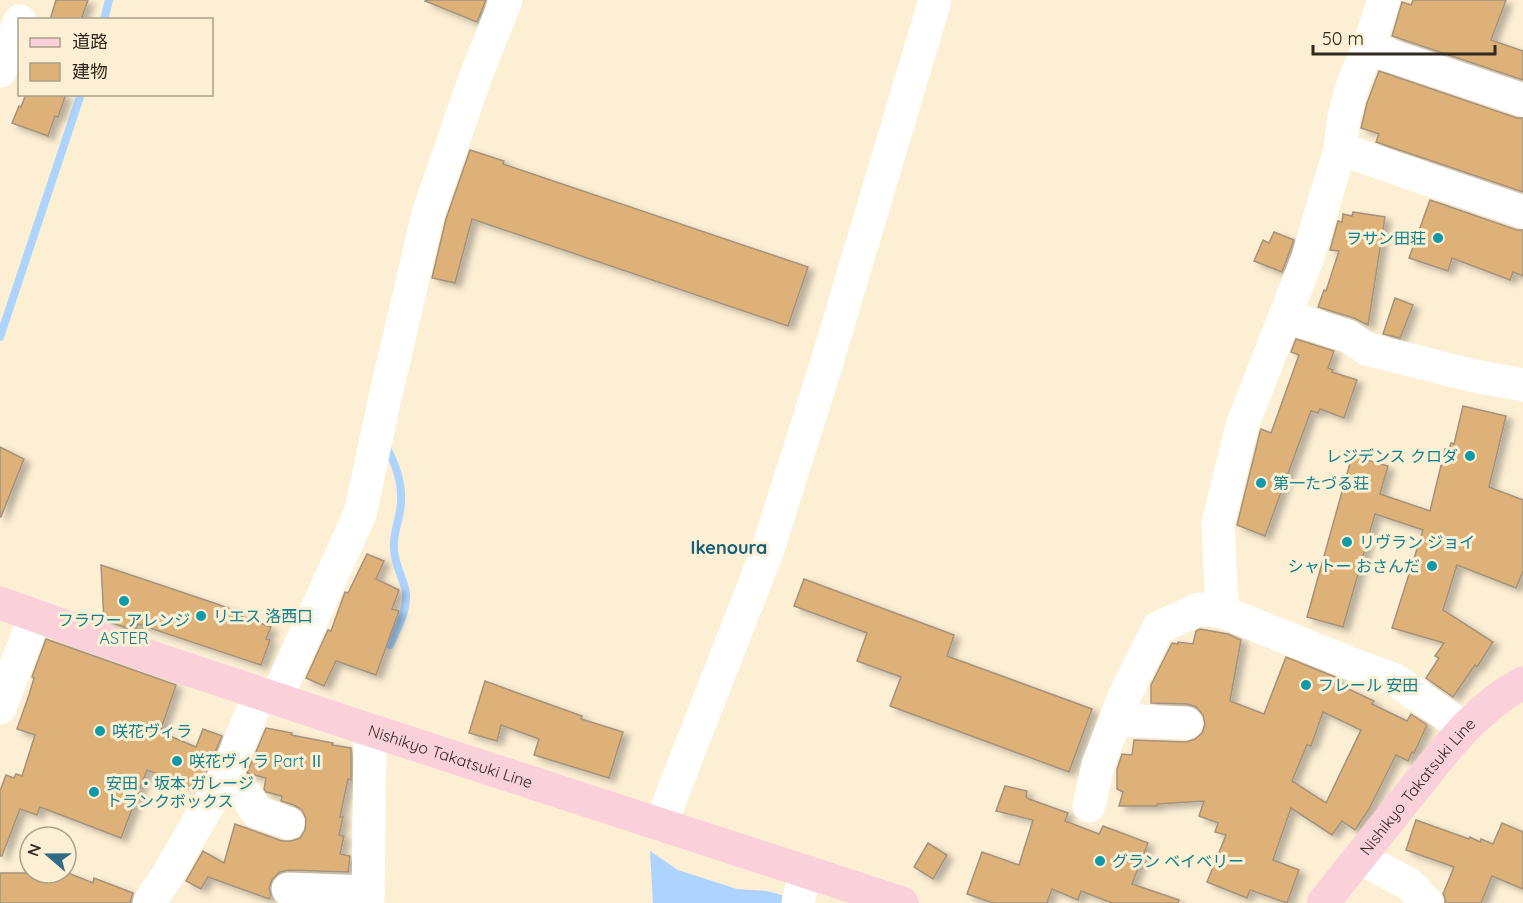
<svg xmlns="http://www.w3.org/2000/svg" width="1523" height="903" viewBox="0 0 1523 903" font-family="Quicksand,'Noto Sans JP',sans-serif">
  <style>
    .water { fill: #acd4fe }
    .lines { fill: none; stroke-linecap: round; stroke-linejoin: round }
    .stream { stroke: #acd4fe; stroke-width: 8 }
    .building { fill: #deb179; stroke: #a4927c; stroke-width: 1.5; fill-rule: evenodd; filter: url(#shadow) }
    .minor { stroke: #fff; stroke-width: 33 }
    .major { stroke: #fad0db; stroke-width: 33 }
    .culture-dot { fill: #0f9aa8; stroke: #fdefd4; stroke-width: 2 }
    .labels { text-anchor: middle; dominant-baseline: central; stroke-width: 6; stroke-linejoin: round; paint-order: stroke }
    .culture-label { font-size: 16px; fill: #0d838f; stroke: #fdefd4; text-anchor: start }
    .street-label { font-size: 16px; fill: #2f291f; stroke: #fdefd4 }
    .neighbourhood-label { font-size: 18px; font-weight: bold; fill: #155f79; stroke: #fdefd4 }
  </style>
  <defs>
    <filter id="shadow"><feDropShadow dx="6" dy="4" stdDeviation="3" flood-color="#0004"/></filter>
  </defs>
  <rect width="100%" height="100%" fill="#fdefd4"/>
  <polygon class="water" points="650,851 678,870 737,889 767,891 782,895 783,903 653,903"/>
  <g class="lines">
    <g class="stream">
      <polyline points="104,20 109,0"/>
      <polyline points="0,337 81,94"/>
      <path d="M388,445l-1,3c10,19 17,42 13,63 -2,12 -7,24 -6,37 0,14 7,26 11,40 5,19 -8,41 -15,57"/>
    </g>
  </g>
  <g class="building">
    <polygon points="56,0 88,0 81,20 50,20"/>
    <polygon points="426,0 486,0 477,22 425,1"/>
    <polygon points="1413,0 1506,0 1491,40 1523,51 1523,80 1392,36 1402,2 1411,5"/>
    <polygon points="1379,71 1517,118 1523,118 1523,192 1376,142 1379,134 1361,128 1367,103"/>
    <polygon points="26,94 66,94 58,117 55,116 48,136 12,123 19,106 21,107"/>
    <polygon points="470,150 504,161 503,164 808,267 788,326 472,219 455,283 432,278 446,219"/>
    <polygon points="1430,200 1517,230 1523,230 1523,276 1513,272 1510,280 1452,258 1448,271 1409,258"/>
    <polygon points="1353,212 1385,217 1368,325 1354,318 1318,307 1324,290 1326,291 1339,251 1330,250 1338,221 1342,222 1343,214 1352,216"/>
    <polygon points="1274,232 1294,240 1282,272 1254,261 1263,240 1269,243"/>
    <polygon points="1395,298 1413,305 1400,338 1383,334"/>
    <polygon points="1296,339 1334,351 1328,368 1333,370 1332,372 1357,380 1344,418 1320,409 1318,413 1311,411 1265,536 1237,525 1260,432 1261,429 1271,433 1299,355 1291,352"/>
    <polygon points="1463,406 1506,416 1489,487 1523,500 1523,571 1516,588 1457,565 1443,610 1493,642 1477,667 1475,665 1453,697 1426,678 1439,658 1435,656 1444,643 1392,628 1423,530 1375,514 1343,627 1307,617 1352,456 1388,466 1380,494 1430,511 1445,449 1449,450 1451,443 1454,444"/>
    <polygon points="0,447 24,459 1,517 0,517"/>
    <polygon points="367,554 384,561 376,579 399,590 392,609 399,611 376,675 336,661 324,686 306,678 328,630 331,631 345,592 348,593"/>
    <polygon points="101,565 220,605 238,612 237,615 271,627 266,639 270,640 261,665 138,624 135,631 104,620"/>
    <polygon points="804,579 954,635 947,656 1092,709 1069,772 890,706 901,677 857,661 867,633 794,606"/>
    <path d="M1200,629l28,5 13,6 -11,61 34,13 22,-57 54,22 -2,5 36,17 -2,3 35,17 4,-7 16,11 -13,28 -2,-1 -4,9 -12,-6 -27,54 -14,21 -13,-9 -10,14 -41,-27 -18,52 26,10 -12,33 -37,-13 -3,8 -40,-16 19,-47 -11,-3 3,-9 -19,-7 5,-15 -47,3v2h-38l4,-14 -6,-3v-20l5,-15 10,1 2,-15 52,2 9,-3 7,-6 3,-9 -2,-9 -7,-8 -9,-3 -36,-1v-18l21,-42 6,1v-2l15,2 3,-13zM1323,712l38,18 -35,73 -34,-22 15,-36 4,1z"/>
    <polygon points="46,639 176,685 160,732 196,747 203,729 222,736 212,759 210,758 201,779 196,789 147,770 121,838 40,807 37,815 20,809 2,856 0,856 0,791 6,775 14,778 16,774 22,776 35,735 17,729 29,695 34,678 32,677"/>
    <polygon points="485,681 512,691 582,716 581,719 623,732 609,778 534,755 539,739 501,725 497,741 469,733"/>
    <polygon points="266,728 292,733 291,735 333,743 332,745 351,748 351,780 348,779 340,817 343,817 339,835 344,836 340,854 350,856 348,872 289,870 280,872 272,880 269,888 271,895 269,899 208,877 201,889 186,881 203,851 224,863 235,824 282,841 291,841 300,838 305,830 306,819 302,810 294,805 281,801 282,796 266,792 264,789 266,778 247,773"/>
    <polygon points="1005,786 1027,791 1026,797 1029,799 1068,813 1065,821 1099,834 1103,826 1148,843 1132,884 1179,900 1178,903 1112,903 1081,891 1078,900 1052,889 1047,903 993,903 967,894 982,852 1019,865 1033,820 996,811"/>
    <polygon points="1416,820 1469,839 1470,837 1480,842 1481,839 1493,844 1502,823 1523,832 1523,889 1492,876 1481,903 1445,903 1445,898 1443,894 1454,867 1406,850"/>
    <polygon points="928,843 947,855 933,879 914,867"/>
    <polygon points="0,873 68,873 93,883 94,878 133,893 130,903 0,903"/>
  </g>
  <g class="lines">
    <g class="minor">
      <polyline points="1368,48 1523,100"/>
      <polyline points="0,71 20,21"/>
      <polyline points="1340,149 1523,212"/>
      <polyline points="1285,316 1348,336 1367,349 1470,375 1523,385"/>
      <polyline points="1223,612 1221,589 1218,523 1242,426 1308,257 1340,149 1344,116 1354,81 1368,48 1384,0"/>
      <polyline points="276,699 360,514 385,398 428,214 475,78 506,0"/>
      <polyline points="0,708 35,616"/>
      <polyline points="1116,720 1186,723"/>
      <polyline points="220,783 245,794 257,812 288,823"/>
      <polyline points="1089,806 1098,765 1124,697 1158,628 1199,609 1223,612 1357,666 1395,680 1465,728"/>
      <polyline points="661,825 673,792 767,552 827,362 935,0"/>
      <polyline points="1361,856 1373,865 1409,884 1427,903"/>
      <polyline points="288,889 368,892"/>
      <polyline points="149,903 167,876 227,772 260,693"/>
      <polyline points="368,903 370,730"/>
      <polyline points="798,903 805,872"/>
    </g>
    <g class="major">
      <path id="s1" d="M0,603l154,55 216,72 532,173"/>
      <path id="s2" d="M1323,903c29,-36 57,-72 86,-108 33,-41 66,-87 114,-112"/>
    </g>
  </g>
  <g class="culture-dot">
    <circle cx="1438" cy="238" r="6"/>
    <circle cx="1470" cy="456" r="6"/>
    <circle cx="1261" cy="483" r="6"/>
    <circle cx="1347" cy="542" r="6"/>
    <circle cx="1432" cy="566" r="6"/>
    <circle cx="124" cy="601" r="6"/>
    <circle cx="201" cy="616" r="6"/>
    <circle cx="1306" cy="685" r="6"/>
    <circle cx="100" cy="731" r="6"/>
    <circle cx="177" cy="761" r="6"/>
    <circle cx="94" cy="792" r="6"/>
    <circle cx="1100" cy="861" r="6"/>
  </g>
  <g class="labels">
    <g class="culture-label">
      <text x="1426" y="238" text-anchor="end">ヲサン田荘</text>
      <text x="1458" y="456" text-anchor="end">レジデンス クロダ</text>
      <text x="1273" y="483">第一たづる荘</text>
      <text x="1359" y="542">リヴラン ジョイ</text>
      <text x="1420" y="566" text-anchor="end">シャトー おさんだ</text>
      <text x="213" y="616">リエス 洛西口</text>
      <text x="124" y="620" text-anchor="middle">フラワー アレンジ<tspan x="124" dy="18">ASTER</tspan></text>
      <text x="1318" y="685">フレール 安田</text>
      <text x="112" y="731">咲花ヴィラ</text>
      <text x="189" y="761">咲花ヴィラ Part Ⅱ</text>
      <text x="106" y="783">安田・坂本 ガレージ<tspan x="106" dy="18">トランクボックス</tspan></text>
      <text x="1112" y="861">グラン ベイベリー</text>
    </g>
    <g class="street-label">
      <text stroke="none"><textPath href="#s1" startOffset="476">Nishikyo Takatsuki Line</textPath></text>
      <text stroke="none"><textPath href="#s2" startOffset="150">Nishikyo Takatsuki Line</textPath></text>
    </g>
    <g class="neighbourhood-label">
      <text x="729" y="547">Ikenoura</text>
    </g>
  </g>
  <rect x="18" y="18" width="195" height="78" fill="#fdefd4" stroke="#aba08c" stroke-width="1.5"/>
  <rect x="30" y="38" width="30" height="9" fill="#fad0db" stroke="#aba08c" stroke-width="1.5"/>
  <text x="72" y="48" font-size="18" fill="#2f291f">道路</text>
  <rect x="30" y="63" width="30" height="18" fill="#deb179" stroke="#aba08c" stroke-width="1.5"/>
  <text x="72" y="78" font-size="18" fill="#2f291f">建物</text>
  <g transform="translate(48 855) rotate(290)"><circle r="28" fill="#fdefd4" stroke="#aba08c" stroke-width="1.5"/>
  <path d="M0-4.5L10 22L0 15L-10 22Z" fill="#306b83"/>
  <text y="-9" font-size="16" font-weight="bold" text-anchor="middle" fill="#2f291f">N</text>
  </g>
  <path d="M1313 45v9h182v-9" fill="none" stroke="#2f291f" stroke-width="3"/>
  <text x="1322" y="45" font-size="18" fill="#2f291f" stroke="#fdefd4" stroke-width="4.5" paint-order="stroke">50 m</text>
</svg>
